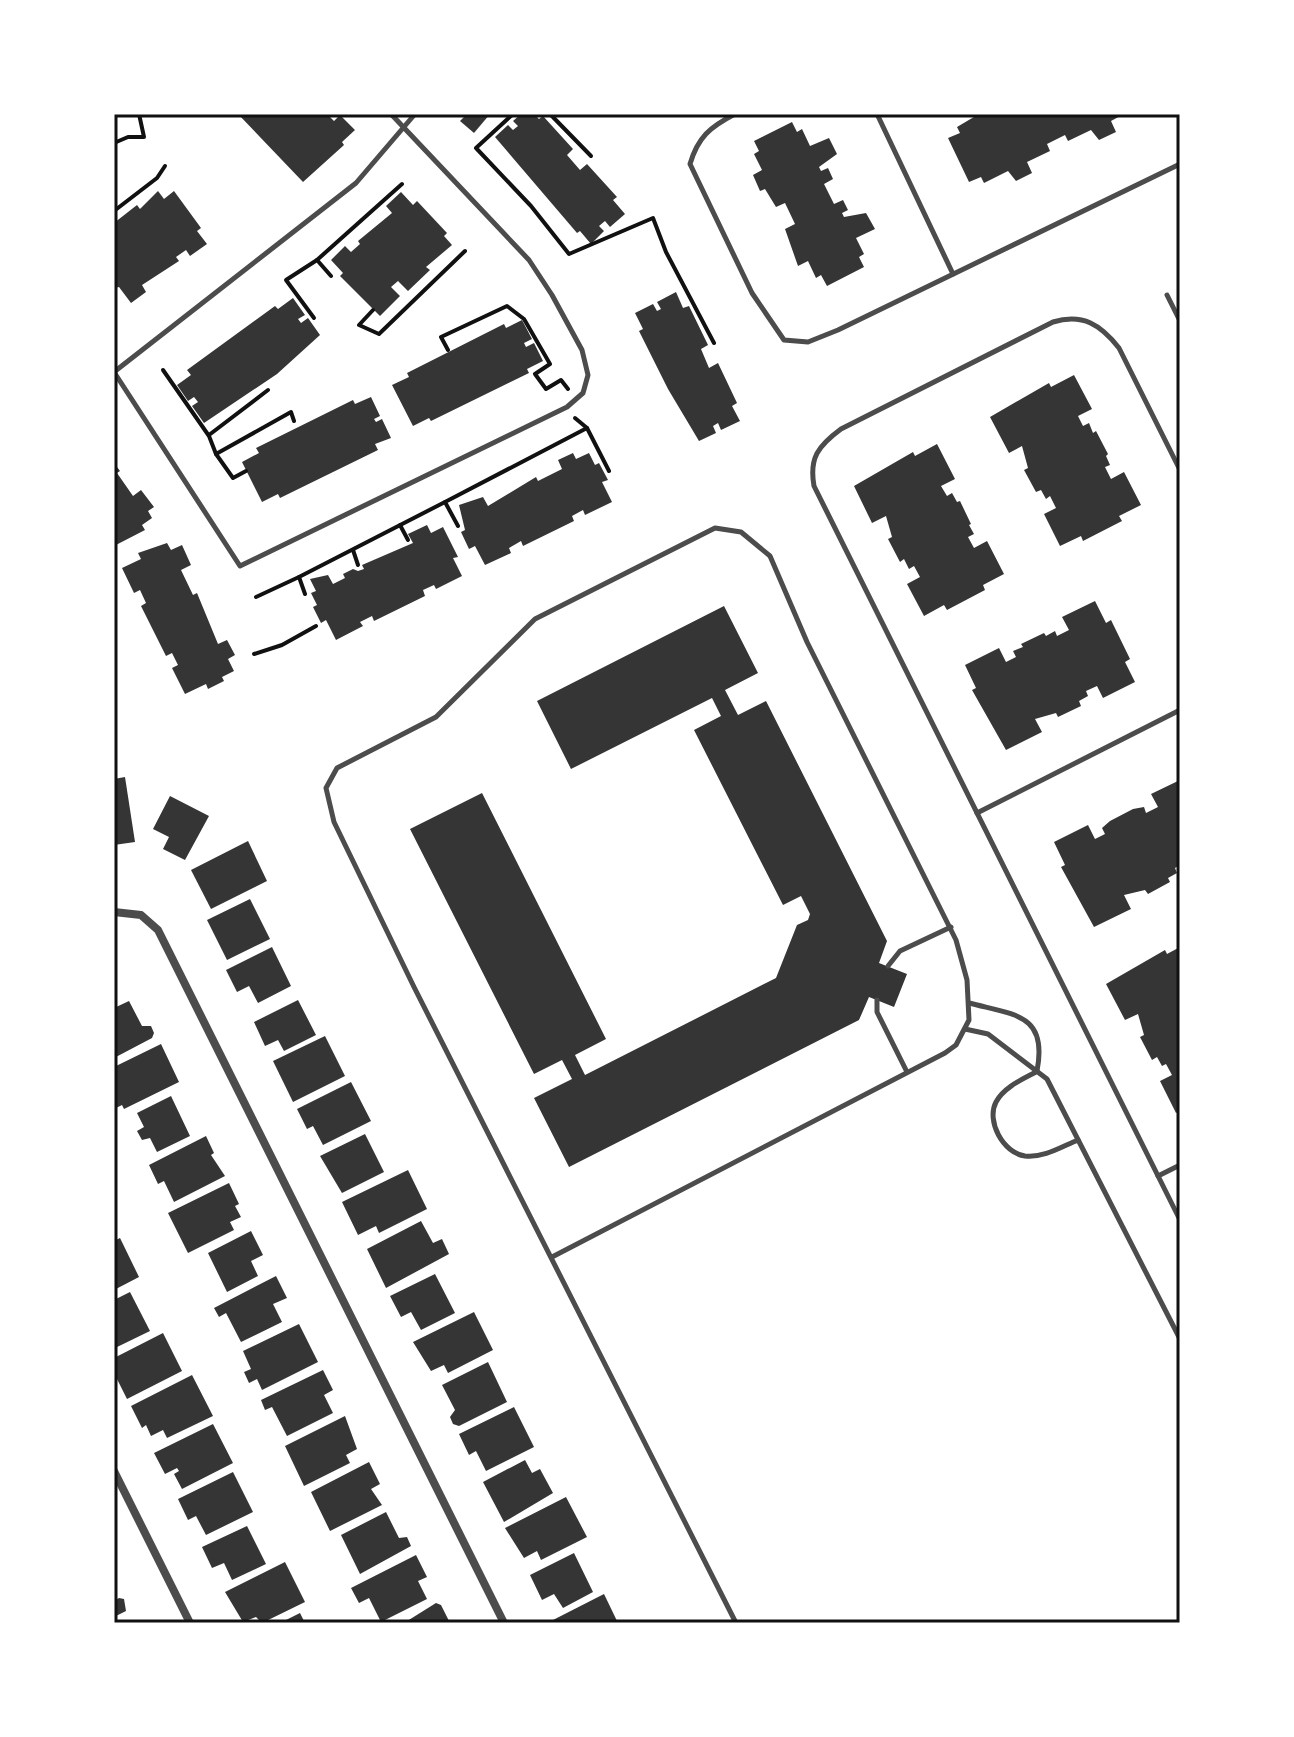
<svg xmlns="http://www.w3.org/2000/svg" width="1294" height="1737" viewBox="0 0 1294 1737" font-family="Barlow,sans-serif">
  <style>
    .building { fill: #353535 }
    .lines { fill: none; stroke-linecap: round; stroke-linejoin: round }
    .path { stroke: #111; stroke-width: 4 }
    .service { stroke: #4c4c4c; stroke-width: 5 }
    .minor { stroke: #4c4c4c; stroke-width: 8 }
    .neatline { fill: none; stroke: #111; stroke-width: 3 }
  </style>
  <rect width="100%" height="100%" fill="#fff"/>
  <g class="building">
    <polygon points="238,114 327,114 334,121 340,115 355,130 342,142 344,145 303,182"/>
    <polygon points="467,114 490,114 474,133 460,121"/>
    <polygon points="521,114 534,114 539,119 543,116 573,149 567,155 580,170 587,164 617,197 613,200 625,214 610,227 605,221 599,226 604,231 591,244 580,231 577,233 495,137 508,125 513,130 518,126 513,121"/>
    <polygon points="979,114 1124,114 1111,121 1116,132 1099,140 1091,130 1068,141 1065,135 1047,144 1050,151 1027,162 1032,173 1016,181 1008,171 984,183 981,177 969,182 948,138 960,133 957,127"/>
    <polygon points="792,122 797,132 802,129 810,146 829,138 837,154 819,167 821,171 828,168 833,179 824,184 834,204 843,200 848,210 842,213 844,217 866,213 875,229 856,238 864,254 859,257 864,267 827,286 821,275 816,278 808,261 798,266 785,229 795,224 785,203 776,207 765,189 760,191 753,175 762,170 754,154 759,151 754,141"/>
    <polygon points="158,191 164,199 174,191 201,228 197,231 207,244 190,256 186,250 176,257 179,261 142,285 146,292 131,303 119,287 114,288 114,223 137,205 140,209"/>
    <polygon points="401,192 413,205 417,201 447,233 444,236 452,245 426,267 430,270 408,291 398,281 391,287 400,296 380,316 340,276 343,273 331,260 345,246 351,252 360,244 358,241 392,213 386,206"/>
    <polygon points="676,292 683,308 689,306 708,345 701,349 709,368 718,363 737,403 732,406 740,421 721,430 718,423 713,426 716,433 699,441 668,389 639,331 643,329 635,313 653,304 657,311 661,309 657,302"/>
    <polygon points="293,298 305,315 298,319 301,323 308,318 320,335 277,374 204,423 192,406 198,402 194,397 188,401 177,385 191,375 187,370 275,306 278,309"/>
    <polygon points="522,320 532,339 524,343 526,347 534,343 543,361 527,369 529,373 431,421 429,418 413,426 392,385 409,377 407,373 504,324 506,328"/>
    <polygon points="1074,375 1092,409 1078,416 1083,426 1089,423 1093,433 1096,431 1108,454 1106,456 1110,465 1105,467 1111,479 1124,472 1141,505 1119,516 1122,521 1083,541 1081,536 1060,546 1044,514 1056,508 1050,496 1046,499 1041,490 1036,492 1024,470 1028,468 1022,446 1009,453 990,417 1049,383 1051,387"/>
    <polygon points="371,397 380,416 374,419 376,422 382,419 391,438 375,444 378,450 280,498 278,494 262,502 242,462 259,453 256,448 353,400 355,404"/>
    <polygon points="937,444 955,479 941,486 947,496 952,493 957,502 960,501 971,524 969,525 974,534 968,537 974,548 987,541 1004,574 983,585 985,590 947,610 944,605 924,616 907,584 920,577 914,566 909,569 904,559 900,562 888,539 892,537 886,516 872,523 854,486 913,452 915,456"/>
    <polygon points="573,453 576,459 589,453 595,465 599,463 608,480 602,482 612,502 585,515 583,510 572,516 574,521 523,546 521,541 509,548 511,553 485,565 475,546 469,549 461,532 465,530 459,505 483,497 488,506 536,477 538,481 562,469 558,460"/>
    <polygon points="114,463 120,471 117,473 133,496 141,490 154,507 148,511 152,518 142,525 145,530 114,546"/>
    <polygon points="427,525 431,533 443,527 458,557 453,558 462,576 436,589 434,585 423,590 425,596 374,621 372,616 360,622 363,626 336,640 326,620 321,623 313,607 317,605 311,593 316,591 310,579 328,575 333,584 345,578 343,574 353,569 358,571 364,569 362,565 413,543 408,534"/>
    <polygon points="167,543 171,550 182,545 191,565 181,570 193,595 197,593 218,644 227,640 235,655 228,659 234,671 222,677 224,681 208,689 206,684 185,694 172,668 178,665 172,653 166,656 141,606 146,603 140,590 134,593 122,568 141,559 138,553"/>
    <polygon points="1095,601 1106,623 1111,620 1130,659 1125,662 1135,682 1103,698 1097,686 1086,691 1088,696 1079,701 1081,706 1058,717 1056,713 1035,719 1042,732 1006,750 972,690 976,688 965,665 999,648 1006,662 1016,657 1013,651 1023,647 1021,644 1044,633 1046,636 1055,631 1057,636 1069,630 1062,617"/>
    <polygon points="724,606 758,673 725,690 738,715 766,701 887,941 879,963 907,974 894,1007 869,997 859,1020 569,1167 534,1098 572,1079 562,1060 534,1074 410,829 482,793 606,1039 575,1055 585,1075 776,978 797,925 808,920 810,914 801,896 783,905 694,730 721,716 712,698 571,769 537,701"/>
    <polygon points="125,777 135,842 114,845 114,779"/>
    <polygon points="1180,780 1180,865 1175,868 1177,873 1168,878 1170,882 1148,894 1145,890 1124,895 1131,909 1094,927 1061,867 1065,865 1054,842 1088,825 1095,839 1105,834 1102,828 1110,821 1133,809 1144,807 1146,813 1158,807 1151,794"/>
    <polygon points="170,796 209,816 185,860 163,849 169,837 153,829"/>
    <polygon points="248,841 267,881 211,909 191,870"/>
    <polygon points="250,899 270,939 227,960 207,920"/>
    <polygon points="272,947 291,986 258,1003 249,986 237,992 226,970"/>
    <polygon points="1180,947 1180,1111 1176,1113 1160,1081 1172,1075 1166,1064 1162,1066 1157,1057 1152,1060 1140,1037 1144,1035 1138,1014 1125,1020 1106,984 1165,950 1167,954"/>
    <polygon points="298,1000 316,1035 284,1051 278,1040 265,1046 254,1022"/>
    <polygon points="129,1001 142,1026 151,1026 154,1033 152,1038 114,1058 114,1008"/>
    <polygon points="325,1036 345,1076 293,1102 273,1061"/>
    <polygon points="161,1044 179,1082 124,1109 122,1105 114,1109 114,1067"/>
    <polygon points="351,1082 371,1121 323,1145 313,1126 307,1129 297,1109"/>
    <polygon points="171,1096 190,1136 157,1152 150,1138 142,1140 137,1131 144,1127 137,1113"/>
    <polygon points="365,1134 384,1172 342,1193 320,1156"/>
    <polygon points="206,1136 214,1153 211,1155 225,1176 174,1202 164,1181 158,1184 149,1165"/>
    <polygon points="408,1170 427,1209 379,1233 376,1226 358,1235 342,1202"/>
    <polygon points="229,1183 239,1204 235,1206 241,1217 230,1222 234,1230 188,1253 168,1213"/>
    <polygon points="421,1221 433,1243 442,1239 449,1254 386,1288 367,1249"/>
    <polygon points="251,1231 263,1255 251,1261 258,1276 227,1292 208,1253"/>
    <polygon points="120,1238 139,1277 114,1290 114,1241"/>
    <polygon points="435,1274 455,1313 421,1330 411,1312 401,1317 390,1296"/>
    <polygon points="276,1276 287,1298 273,1304 282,1322 241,1342 226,1313 219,1317 214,1308"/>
    <polygon points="130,1292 150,1331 115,1348 114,1300"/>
    <polygon points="474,1312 493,1350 448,1373 444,1365 431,1371 413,1342"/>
    <polygon points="299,1324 318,1362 262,1390 257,1379 249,1383 244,1372 251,1369 243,1351"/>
    <polygon points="163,1333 182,1371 127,1399 114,1373 114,1358"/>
    <polygon points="488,1362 507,1402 459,1426 453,1424 450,1417 455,1410 442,1385"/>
    <polygon points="323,1370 333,1390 324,1395 333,1413 287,1436 272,1407 265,1410 261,1400"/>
    <polygon points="192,1375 213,1416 167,1438 163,1430 151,1436 146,1425 142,1428 131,1406"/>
    <polygon points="514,1407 534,1447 486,1471 476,1451 469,1455 459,1434"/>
    <polygon points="345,1416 357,1449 346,1455 350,1463 304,1486 285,1446"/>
    <polygon points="213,1424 233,1463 182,1489 174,1474 179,1471 177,1468 165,1474 154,1453"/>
    <polygon points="525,1460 532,1473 540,1469 553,1493 504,1522 483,1482"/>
    <polygon points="369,1462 380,1484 371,1489 382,1505 330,1531 311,1492"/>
    <polygon points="233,1472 253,1512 206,1535 196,1516 188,1520 178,1499"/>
    <polygon points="566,1497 587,1537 541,1560 537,1551 524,1558 505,1528"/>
    <polygon points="386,1512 399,1538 407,1537 411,1546 360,1574 341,1535"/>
    <polygon points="247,1526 266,1564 232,1580 224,1563 212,1568 202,1547"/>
    <polygon points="574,1553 593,1592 563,1608 554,1594 542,1600 530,1575"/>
    <polygon points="416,1555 427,1577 418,1581 427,1599 381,1622 369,1598 359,1603 351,1588"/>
    <polygon points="285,1562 305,1602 262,1623 256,1617 243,1622 225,1592"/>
    <polygon points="604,1594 618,1623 554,1623 553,1620"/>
    <polygon points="119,1598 124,1599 126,1611 114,1617 114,1601"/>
    <polygon points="436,1603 441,1605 450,1623 404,1623"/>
    <polygon points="300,1613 305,1623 280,1623"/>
  </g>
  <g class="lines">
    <g class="path">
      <polyline points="513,114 476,148 531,206 569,254 653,218 666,252 714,343"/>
      <polyline points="550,114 591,156"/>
      <polyline points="114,143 128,137 144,137 139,114"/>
      <polyline points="114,211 157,178 165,166"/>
      <polyline points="331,276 317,260 402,184"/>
      <polyline points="373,310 359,325 379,334 465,251"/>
      <polyline points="314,318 286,280 317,260"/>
      <polyline points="448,350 441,337 507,306 524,319 550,364 535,374 546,389 561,380 568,389"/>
      <polyline points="163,370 209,436 216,454"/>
      <polyline points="575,418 587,428"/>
      <polyline points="209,435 268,390"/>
      <polyline points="246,471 233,478 216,454 291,412 294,421"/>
      <polyline points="400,525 408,540"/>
      <polyline points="458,526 445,502 587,428 609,471"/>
      <polyline points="353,550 358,565"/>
      <polyline points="305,594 299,577 445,502"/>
      <polyline points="256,597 299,577"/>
      <polyline points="254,654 282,645 316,626"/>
    </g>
    <g class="service">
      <path d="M735,114c-25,13 -37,23 -45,50l62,129 32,47 24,2 30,-12 342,-166"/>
      <polyline points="877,114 953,274"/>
      <polyline points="1167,295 1180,321"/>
      <polyline points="114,372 240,566 567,407 583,393 588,375 582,350 552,295 529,260 391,114"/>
      <polyline points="114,372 356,183 415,114"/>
      <path d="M1180,470l-61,-122c-18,-23 -36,-35 -66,-26l-212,107c-23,17 -32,29 -27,57l366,734"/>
      <polyline points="977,813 1180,710"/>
      <polyline points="888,966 900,951 951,927"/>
      <polyline points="877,1000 877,1012 907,1072"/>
      <path d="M969,1003c46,12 79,11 68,68"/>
      <polyline points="965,1029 988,1034 1047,1079 1180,1339"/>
      <path d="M1036,1072c-13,7 -32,15 -40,30 -10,19 7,51 29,54 19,2 36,-9 53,-16"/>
      <polyline points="1158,1176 1180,1165"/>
      <polyline points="552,1257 945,1053 956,1045 969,1020 967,980 956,940 807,642 770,556 741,532 715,528 535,619 436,717 337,768 326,788 334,822 414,987 736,1623"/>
    </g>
    <g class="minor">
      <polyline points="114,912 141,915 158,930 504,1623"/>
      <polyline points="114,1471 190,1623"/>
    </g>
  </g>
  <rect width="1294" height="1737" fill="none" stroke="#ffffff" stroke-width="232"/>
  <rect x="116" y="116" width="1062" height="1505" class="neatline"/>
</svg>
